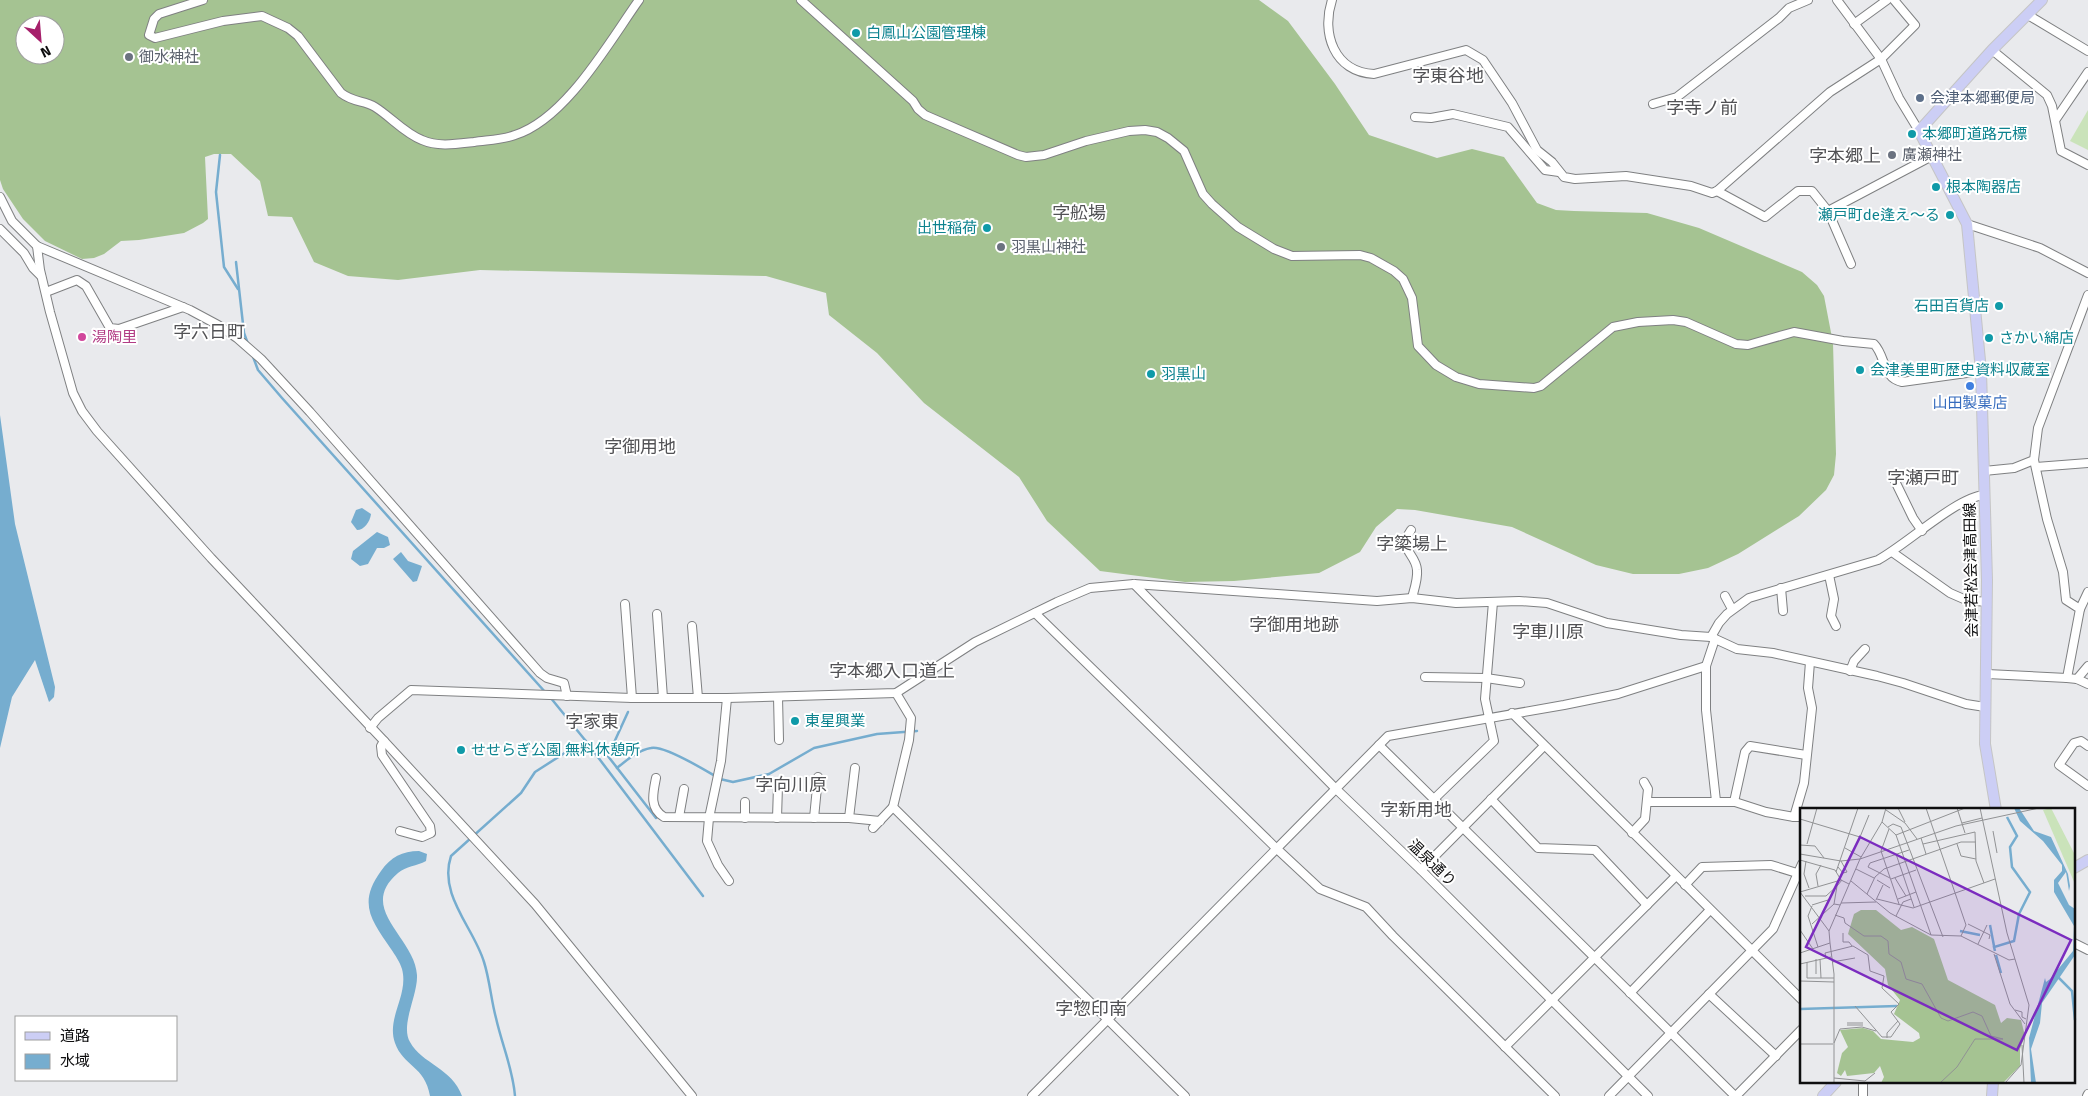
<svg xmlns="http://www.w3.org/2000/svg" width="2088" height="1096" viewBox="0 0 2088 1096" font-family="'Fira Sans','Noto Sans JP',sans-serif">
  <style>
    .green { fill: #cae3ba }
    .forest { fill: #a5c392; fill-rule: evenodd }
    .water { fill: #76adcf }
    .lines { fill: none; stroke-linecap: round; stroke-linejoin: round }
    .stream { stroke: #76adcf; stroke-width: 2.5 }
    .minor-casing { stroke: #7f8082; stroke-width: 10 }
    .major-casing { stroke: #c5c5c5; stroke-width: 12 }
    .minor { stroke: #fff; stroke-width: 8 }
    .major { stroke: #cccef5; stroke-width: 10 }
    .culture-dot { fill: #0f9aa8; stroke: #fff; stroke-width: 2 }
    .worship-dot { fill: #6b7280; stroke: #fff; stroke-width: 2 }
    .service-dot { fill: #5c6f8a; stroke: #fff; stroke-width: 2 }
    .hotel-dot { fill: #d1479c; stroke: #fff; stroke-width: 2 }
    .shop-dot { fill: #3f7fe0; stroke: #fff; stroke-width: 2 }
    .labels { text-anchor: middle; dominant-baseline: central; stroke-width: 4; stroke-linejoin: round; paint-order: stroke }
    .culture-label { font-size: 15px; fill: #0d838f; stroke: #fff; text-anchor: start }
    .worship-label { font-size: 15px; fill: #5b616d; stroke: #fff; text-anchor: start }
    .service-label { font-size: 15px; fill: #4e5e75; stroke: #fff; text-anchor: start }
    .hotel-label { font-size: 15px; fill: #b23c85; stroke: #fff; text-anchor: start }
    .shop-label { font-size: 15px; fill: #366cbe; stroke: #fff }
    .street-label { font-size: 15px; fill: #0e0e0f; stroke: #fff }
    .quarter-label { font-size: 18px; fill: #525255; stroke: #fff }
    .inset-river { fill: none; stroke: #76adcf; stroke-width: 2.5 }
    .inset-road { fill: none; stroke: #919294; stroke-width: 1 }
    .view { fill: #7b2cbf; fill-opacity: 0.15; stroke: #7b2cbf; stroke-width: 2.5 }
    .inset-edge { fill: none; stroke: #0e0e0f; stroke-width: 2.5 }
  </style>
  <rect width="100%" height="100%" fill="#e9eaed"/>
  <polygon class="green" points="2088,110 2088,150 2070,141"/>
  <path class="forest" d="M0,0h1259l29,21 47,63 34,51 68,23 35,-9 32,8 33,46 19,7 18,1 73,2 52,15 103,44 15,13 7,11 9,47 3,111 -2,21 -8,15 -27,26 -61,38 -30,14 -29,6h-46l-37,-9 -84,-38 -97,-17 -18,-1 -21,18 -16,25 -41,21 -85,8 -49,1 -85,-11 -53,-50 -28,-44 -95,-74 -47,-50 -48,-38 -3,-22 -60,-17 -286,-6 -82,10 -50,-4 -34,-14 -22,-45 -24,-1 -8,-35 -29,-27h-17l-9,3 3,62 -5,4 -19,10 -45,7 -18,1 -17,13 -10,4 -12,1 -37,-18 -22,-22 -20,-30 -3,-9zM25,25h30v30h-30z"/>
  <g class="water">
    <polygon points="0,415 15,524 55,687 54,697 49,702 35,660 12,697 0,748"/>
    <path d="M362,508l9,6c-1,8 -7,16 -14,16l-6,-8 5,-12z"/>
    <polygon points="377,532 388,537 390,545 384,548 377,548 368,564 360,566 351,559 353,551"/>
    <polygon points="401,552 408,561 422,566 417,581 413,582 393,559"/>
    <path d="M419,851l8,3 -1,7c-9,5 -20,5 -28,12 -42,36 17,64 19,102 1,20 -17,50 -7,67 12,22 42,26 52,54h-32c-5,-30 -27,-30 -35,-53 -9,-25 14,-48 7,-74 -2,-7 -7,-14 -11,-20 -19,-28 -34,-45 -10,-78 10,-14 21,-20 38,-20z"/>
  </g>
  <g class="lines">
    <g class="stream">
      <polyline points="220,155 216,192 224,267 238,289"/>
      <polyline points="236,262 244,333 248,344"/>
      <polyline points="252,354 258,370 282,398 546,693"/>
      <polyline points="585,740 703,896"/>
      <polyline points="600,749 612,747 628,712"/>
      <polyline points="595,753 600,750 604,751 656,818"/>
      <path d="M617,768c10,-8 21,-18 34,-20 13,-3 52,21 64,28"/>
      <polyline points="720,779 733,782 769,774 814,748 877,734 917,731"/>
      <path d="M515,1096c-2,-27 -13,-51 -19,-78 -5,-18 -6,-37 -12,-56 -10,-34 -46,-67 -33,-106l70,-63 14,-21 50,-32 -35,-43"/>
    </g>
    <g class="minor-casing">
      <g id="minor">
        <path d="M203,0l-44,14 -5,5 -5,16 6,3 68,-17 39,-5 26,12 10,8 43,57c13,10 23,7 34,14 16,10 29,26 47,33 16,7 34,4 52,2 13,-2 28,-2 41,-7 51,-16 94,-93 124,-135"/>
        <path d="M801,0l112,101 5,8 7,6 93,40 8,2 18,-2 42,-14 43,-10 16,-1 12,2 11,6 16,13 19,43 9,10 26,23 36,22 18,7 68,-1 11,3 23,13 9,8 9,19 6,48 18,19 20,12 23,7 55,4 7,-2 72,-59 25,-5 35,-2 13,2 50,22 12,1 46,-13 49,9 31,3c12,12 8,34 28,38l79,-11"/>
        <path d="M1332,0c-11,33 2,72 42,74l92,-24 17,10 29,43 25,47 15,12 12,15 11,2 51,-3 65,10 21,7 5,-2 113,-99 51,-33 34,-34 -21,-25"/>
        <polyline points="1837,0 1881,59 1899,98 1919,131"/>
        <polyline points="2028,15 2088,51"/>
        <polyline points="1854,24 1887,0"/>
        <polyline points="1992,50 2047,95 2052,106 2061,151 2088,165"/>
        <polyline points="1653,104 1677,97 1779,18 1789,8 1808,0"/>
        <polyline points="1415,117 1431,118 1453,114 1508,127 1545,170 1559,172"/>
        <polyline points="2056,119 2088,72"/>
        <polyline points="1717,191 1765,217 1798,191 1812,191 1828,211 1851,264"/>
        <polyline points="0,197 12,221 37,246 40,270 50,312 73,393 82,411 97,431 211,558 384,741 535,904 692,1096"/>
        <polyline points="1828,211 1932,156"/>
        <polyline points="1967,224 2040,248 2088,273"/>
        <polyline points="0,229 24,253 33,268 41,276"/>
        <polyline points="37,246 190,310 218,325 237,338 261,359 310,412 540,673 547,678 564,683 567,696"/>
        <polyline points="46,292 77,280 86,286 110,328 119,329 183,307"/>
        <polyline points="2034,460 2047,519 2063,572 2066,600 2080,609 2067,678"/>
        <polyline points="2036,467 2088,463"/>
        <polyline points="1984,471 2014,468 2034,460 2038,428 2088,295"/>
        <polyline points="1895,481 1913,518 1922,531"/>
        <path d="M1411,530c-14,20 5,23 6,40 1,9 -3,20 -5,28"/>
        <polyline points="1892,552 1950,593 1966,600 1987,602"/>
        <polyline points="1829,575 1834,599 1831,616 1836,626"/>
        <polyline points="1134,584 1335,788 1421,870 1648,1096"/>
        <polyline points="1781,588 1783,611"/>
        <polyline points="1725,596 1732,609"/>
        <polyline points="625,604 632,698"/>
        <polyline points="2080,609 2088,592"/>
        <polyline points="1035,613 1276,848 1320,889 1366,907 1393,936 1555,1096"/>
        <polyline points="657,614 663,698"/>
        <polyline points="692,626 698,698"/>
        <path d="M1711,637l8,-14 8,-9 22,-16 129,-38c28,-15 79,-63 106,-65"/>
        <polyline points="1715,639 1706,666 1706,710 1716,801"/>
        <polyline points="1850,671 1854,661 1865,649"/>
        <polyline points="1987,674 2067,678 2077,679 2088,684"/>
        <polyline points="1425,677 1486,678 1520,683"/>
        <polyline points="2077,679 2088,666"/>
        <polyline points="896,693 911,718 909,740 893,807 1185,1096"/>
        <polyline points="778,697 779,740"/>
        <polyline points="727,698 721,761 709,818 707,841 718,865 729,881"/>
        <polyline points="1512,713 1802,1000"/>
        <polyline points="370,728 378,718 411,690 632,698 727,698 896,693 975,642 1057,602 1090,588 1134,584 1377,601 1412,598 1456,603 1519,601 1547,603 1607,623 1681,635 1711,637 1737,649 1773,653 1877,676 1903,683 1966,704 1985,707"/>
        <polyline points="384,741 381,746 382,755 430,826 431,833 422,837 400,831"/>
        <polyline points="1379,745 1735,1096"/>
        <polyline points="2088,746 2081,741 2074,743 2059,765 2088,786"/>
        <path d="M656,778c-3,15 -7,30 8,39l185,1 31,3"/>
        <polyline points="1434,799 1494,741 1485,699 1493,602"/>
        <polyline points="1491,799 1538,848 1595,850 1647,905"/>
        <polyline points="745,802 745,818"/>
        <polyline points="1648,802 1735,802 1766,812 1794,817"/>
        <polyline points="1734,802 1745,752 1750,746 1806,755"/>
        <polyline points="679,817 684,789"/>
        <polyline points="1802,817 1794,817 1804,783 1812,708 1808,688 1810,662"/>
        <polyline points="777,818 778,786"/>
        <polyline points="814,818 818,777"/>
        <polyline points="849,818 855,768"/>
        <polyline points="873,828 893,807"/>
        <polyline points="1632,833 1645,819 1648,789 1644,782"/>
        <polyline points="1421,870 1544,746"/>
        <polyline points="1685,885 1702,867 1771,865 1800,874"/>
        <polyline points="2074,943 2088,950"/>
        <polyline points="1630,993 1710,910"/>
        <polyline points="1709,994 1776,1056"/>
        <polyline points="1505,1047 1676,876"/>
        <polyline points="1032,1096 1388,736 1564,705 1618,694 1706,666"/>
        <polyline points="1609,1096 1773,929 1802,864"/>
        <polyline points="1736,1096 1802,1029"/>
        <polyline points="1863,1096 1863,1082"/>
        <polyline points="2087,1096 2088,1094"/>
      </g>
    </g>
    <g class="major-casing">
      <g id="major">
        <polyline points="1996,810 1985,744 1987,580 1981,371 1967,224 1919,131 1992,50 2042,0"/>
        <polyline points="2074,868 2088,860"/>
        <polyline points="1823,1096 1836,1082"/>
        <polyline points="1992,1096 1993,1082"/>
      </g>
    </g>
    <use href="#minor" class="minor"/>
    <use href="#major" class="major"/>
  </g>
  <g class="culture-dot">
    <circle cx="856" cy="33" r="5"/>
    <circle cx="1912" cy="134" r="5"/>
    <circle cx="1936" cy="187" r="5"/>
    <circle cx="1950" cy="215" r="5"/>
    <circle cx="987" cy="228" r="5"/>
    <circle cx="1999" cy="306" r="5"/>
    <circle cx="1989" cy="338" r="5"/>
    <circle cx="1860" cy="370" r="5"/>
    <circle cx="1151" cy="374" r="5"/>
    <circle cx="795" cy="721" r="5"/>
    <circle cx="461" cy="750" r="5"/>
  </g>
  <g class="worship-dot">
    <circle cx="129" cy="57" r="5"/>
    <circle cx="1892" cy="155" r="5"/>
    <circle cx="1001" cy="247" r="5"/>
  </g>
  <circle class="service-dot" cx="1920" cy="98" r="5"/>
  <circle class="hotel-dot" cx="82" cy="337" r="5"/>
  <circle class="shop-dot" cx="1970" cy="386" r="5"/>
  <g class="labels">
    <g class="culture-label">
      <text x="866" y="33">白鳳山公園管理棟</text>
      <text x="1922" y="134">本郷町道路元標</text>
      <text x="1946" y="187">根本陶器店</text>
      <text x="1940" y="215" text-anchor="end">瀬戸町de逢え〜る</text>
      <text x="977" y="228" text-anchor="end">出世稲荷</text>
      <text x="1989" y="306" text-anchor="end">石田百貨店</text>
      <text x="1999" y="338">さかい綿店</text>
      <text x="1870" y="370">会津美里町歴史資料収蔵室</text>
      <text x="1161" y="374">羽黒山</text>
      <text x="805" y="721">東星興業</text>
      <text x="471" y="750">せせらぎ公園 無料休憩所</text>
    </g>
    <g class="worship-label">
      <text x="139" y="57">御水神社</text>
      <text x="1902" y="155">廣瀬神社</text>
      <text x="1011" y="247">羽黒山神社</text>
    </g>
    <g class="service-label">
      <text x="1930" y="98">会津本郷郵便局</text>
    </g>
    <g class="hotel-label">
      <text x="92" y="337">湯陶里</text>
    </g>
    <g class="shop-label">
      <text x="1970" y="403">山田製菓店</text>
    </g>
    <g class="street-label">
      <text transform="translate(1971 570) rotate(-91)">会津若松会津高田線</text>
      <text transform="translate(1432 863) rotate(44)">温泉通り</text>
    </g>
    <g class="quarter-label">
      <text x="1448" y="76">字東谷地</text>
      <text x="1702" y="108">字寺ノ前</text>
      <text x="1845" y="156">字本郷上</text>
      <text x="1079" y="213">字舩場</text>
      <text x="209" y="332">字六日町</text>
      <text x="640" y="447">字御用地</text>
      <text x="1923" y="478">字瀬戸町</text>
      <text x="1412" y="544">字簗場上</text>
      <text x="1294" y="625">字御用地跡</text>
      <text x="1548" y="632">字車川原</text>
      <text x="892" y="671">字本郷入口道上</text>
      <text x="592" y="722">字家東</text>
      <text x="791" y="785">字向川原</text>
      <text x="1416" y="810">字新用地</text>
      <text x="1091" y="1009">字惣印南</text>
    </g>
  </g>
  <g transform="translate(1800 808)">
    <rect width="275" height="275" fill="#e9eaed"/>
    <path d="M251,0l24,47v29l-32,-74z" fill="#cae3ba"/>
    <path d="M61,102h15l25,20 11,-3 22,12 14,41 47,25 6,18 6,-5 14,2 4,16 -5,13v17l-17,17h-122l3,-6 -4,-11 -6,7 -27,3 -2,-6 -4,6 -4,-3 5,-20 6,-6 -8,-17 23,-2 10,3 8,8 32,3 7,-4 -1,-5 -25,-19 6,-14 -12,-15 -3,-16 -37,-35 6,-20z" fill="#a5c392"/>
    <path d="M214,0h5l15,23 17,6 17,37 2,12 -1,5 -3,-19 -8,11 11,22 6,4v46l-33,48 -2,20 -9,26 5,34h-5l-2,-45 16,-60 1,4 4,-3 23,-28 1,-25 -20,-34v-12l8,-9v-6l-19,-24 -23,-20z" fill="#76adcf"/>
    <path class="inset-river" d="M207,9l10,19 -7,11 2,20 18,25 -11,22M190,117l4,21M160,123l20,4M195,143l-1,-4 20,-6 5,-27M196,147l5,18M257,168l15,15 3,29M0,201l97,-3"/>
    <path class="inset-road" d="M98,0l7,14M126,0l40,117 -5,11M157,0l8,25M180,0l27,125 22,72 -8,60 -16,18M86,2l19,13 12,16M0,11l60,18 9,-22M82,14l14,13 35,100M162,15l20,-5M88,19l5,-3 8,3 42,110M89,21l-8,22 18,53M193,23l4,22M96,27l69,-27M121,30l5,16M7,36l10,-36M123,36l52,-12 1,29 8,22M157,36l4,12 15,3M0,37l15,1 9,12M45,40l16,9M0,46l41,7 19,-2 22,-37 4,-14M96,46l18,53M0,52l35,10 6,10 8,4M6,53l-2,13 5,14M38,59l5,6 4,-1 -6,-11M56,61l18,9M36,64l22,-64M90,70l-22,-11 2,-4 39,-13M95,70l11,18M91,71l25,-9M77,72l13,8M51,73l39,32 41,22 30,1 48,24 6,-1M18,78l-2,-12 5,-9M0,84l29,39M0,84l41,-12M67,86l8,-17 9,-8 77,-27h15M5,88h21l11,-10M77,91l36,9 82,-29M98,91l18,-7M76,92l7,-15M41,95l35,-1M34,96l3,-18 5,-6M12,97l16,-5M12,98l-4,10 10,31M35,107l9,3 1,5 19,13h17l7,5 1,13 12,8 5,17 16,5 19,34 7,3 25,-9 9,4 9,20 12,3h-28l-18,28 -17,16M96,108l7,-14 8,-3M12,116l22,-20 6,1M168,116l22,11 -1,4M0,122l13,19M43,125v9h6l3,4M30,135l4,31v109M178,136l9,-19M0,145l30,-10 -1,-12 31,-72 96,-33 83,-18M194,146l16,50 15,20M26,150l-1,-5 28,-7 15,9 2,16 14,5 -2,12 17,16 -8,8 9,12 -9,13h-9l-27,-31M20,151l1,19M32,154l23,-4M0,156l31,-7M16,166v-15M7,170h27M7,170v-16M0,173l34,1M215,202l7,2v5l4,2M47,215h16M47,217h16M87,230v-5l11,-12M34,235l6,-14 22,-2 14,4M0,236h33M222,237l2,38M34,270l31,3 10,-8"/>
    <path class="view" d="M60,29l211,103 -54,110 -211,-103z"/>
    <rect width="275" height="275" class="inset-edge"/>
  </g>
  <rect x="15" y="1016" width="162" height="65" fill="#ffffff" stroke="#9f9f9f"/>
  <rect x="25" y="1032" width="25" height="8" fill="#cccef5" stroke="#9f9f9f"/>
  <text x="60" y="1041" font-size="15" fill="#0e0e0f">道路</text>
  <rect x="25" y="1054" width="25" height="15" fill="#76adcf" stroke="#9f9f9f"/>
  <text x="60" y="1066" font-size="15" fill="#0e0e0f">水域</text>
  <g transform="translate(40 40) rotate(154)"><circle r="24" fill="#ffffff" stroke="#9f9f9f"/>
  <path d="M0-4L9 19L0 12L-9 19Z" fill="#a6206b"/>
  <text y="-8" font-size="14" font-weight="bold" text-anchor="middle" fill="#0e0e0f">N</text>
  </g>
</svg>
